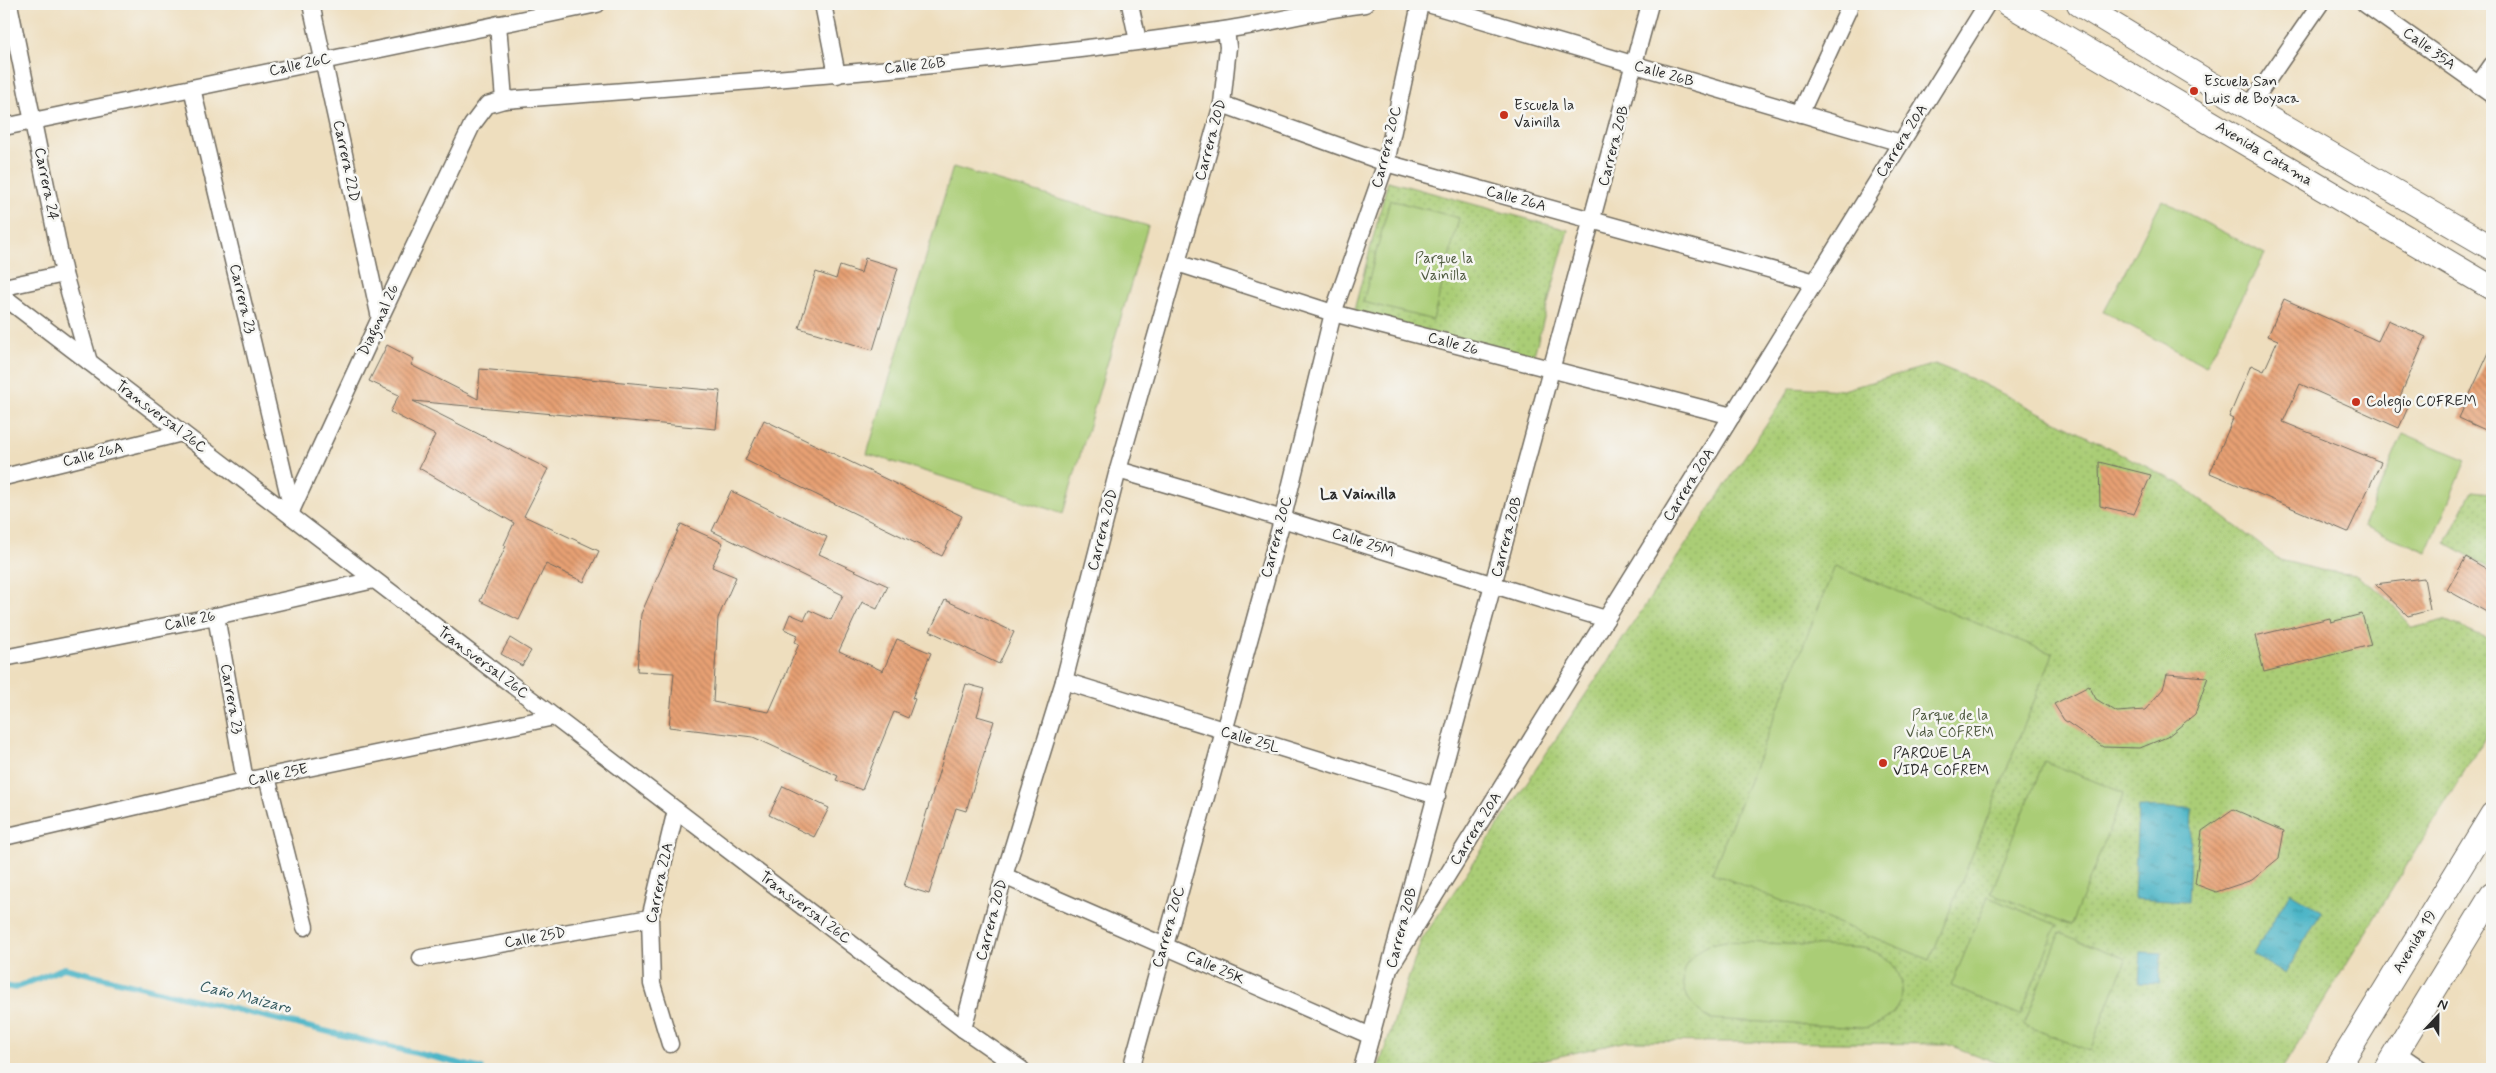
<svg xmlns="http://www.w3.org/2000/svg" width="2496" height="1073" viewBox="0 0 2496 1073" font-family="Mynerve,sans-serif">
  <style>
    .green { fill: url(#green-dots); stroke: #6a7c50 }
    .pitch { fill: #aacd76; stroke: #6a7c50 }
    .water { fill: url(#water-ripples); stroke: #3a7078 }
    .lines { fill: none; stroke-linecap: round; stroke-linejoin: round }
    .stream { stroke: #48b4c6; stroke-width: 6 }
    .building { fill: url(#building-back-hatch) }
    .minor-casing { stroke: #6f6a5e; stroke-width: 19 }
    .secondary-casing { stroke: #6f6a5e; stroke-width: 26 }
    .minor { stroke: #fff; stroke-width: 16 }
    .secondary { stroke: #fff; stroke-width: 24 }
    .poi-dot { fill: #c8321e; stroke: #f6f6f2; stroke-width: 2 }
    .labels { text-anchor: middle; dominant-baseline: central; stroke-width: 5; stroke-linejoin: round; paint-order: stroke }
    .street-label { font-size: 15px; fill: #2b2b2b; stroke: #f6f6f2 }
    .poi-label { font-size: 15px; fill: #2b2b2b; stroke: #f6f6f2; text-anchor: start }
    .park-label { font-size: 15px; fill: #515c42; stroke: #f6f6f2 }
    .neighbourhood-label { font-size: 16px; font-weight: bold; fill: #2b2b2b; stroke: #f6f6f2 }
    .water-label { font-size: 16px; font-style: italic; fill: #355b61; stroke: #f6f6f2 }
  </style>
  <defs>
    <pattern id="green-dots" width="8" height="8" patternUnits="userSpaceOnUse" patternTransform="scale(1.25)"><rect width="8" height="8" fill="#aacd76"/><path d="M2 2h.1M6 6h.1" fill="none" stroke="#92b066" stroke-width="1.8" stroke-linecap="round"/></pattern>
    <pattern id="water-ripples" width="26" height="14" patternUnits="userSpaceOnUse" patternTransform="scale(1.25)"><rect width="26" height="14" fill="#48b4c6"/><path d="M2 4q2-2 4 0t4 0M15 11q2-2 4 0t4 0" fill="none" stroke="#3c93a1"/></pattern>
    <pattern id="building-back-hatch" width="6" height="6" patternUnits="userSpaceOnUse" patternTransform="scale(1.25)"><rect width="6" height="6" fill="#e7a073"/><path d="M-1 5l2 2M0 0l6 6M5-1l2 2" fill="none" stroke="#bb835f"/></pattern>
  </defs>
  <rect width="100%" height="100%" fill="#f6f6f2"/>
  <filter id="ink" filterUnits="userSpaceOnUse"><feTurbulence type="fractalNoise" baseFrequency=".02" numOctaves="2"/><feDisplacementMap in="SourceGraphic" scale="10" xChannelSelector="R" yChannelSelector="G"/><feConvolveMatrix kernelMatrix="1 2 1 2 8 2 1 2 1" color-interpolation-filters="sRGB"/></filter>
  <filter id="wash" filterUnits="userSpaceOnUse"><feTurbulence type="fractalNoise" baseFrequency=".0096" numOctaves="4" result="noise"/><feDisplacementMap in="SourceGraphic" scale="20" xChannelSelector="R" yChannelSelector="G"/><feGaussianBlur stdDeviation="1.12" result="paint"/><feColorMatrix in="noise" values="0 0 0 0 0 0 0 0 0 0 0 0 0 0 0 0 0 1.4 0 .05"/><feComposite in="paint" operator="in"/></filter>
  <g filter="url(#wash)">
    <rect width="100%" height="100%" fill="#eedebe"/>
    <g class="green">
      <polygon points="1388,181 1568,230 1532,362 1353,314"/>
      <polygon points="1935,364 1981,383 2179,483 2280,560 2320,570 2355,575 2382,593 2413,628 2444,620 2492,640 2492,726 2282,1069 2014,1069 1946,1044 1627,1041 1502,1069 1378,1069 1421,941 1791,387 1843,390"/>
      <polygon points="2472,491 2492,493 2492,569 2446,543"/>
    </g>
    <g class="pitch">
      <polygon points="953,167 1148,226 1063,513 867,454"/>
      <polygon points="1390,200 1459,218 1433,320 1363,302"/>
      <polygon points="2162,200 2265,254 2206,366 2104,312"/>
      <polygon points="2403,433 2466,460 2427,552 2364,526"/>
      <polygon points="1835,566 2053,654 1930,960 1712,873"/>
      <polygon points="2044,761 2124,793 2071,925 1991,893"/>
      <polygon points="1988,897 2057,925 2020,1015 1951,986"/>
      <polygon points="2060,933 2126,959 2090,1051 2024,1025"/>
      <path d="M1726,941l137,7c52,12 52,71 0,80l-152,-9c-43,-22 -34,-73 15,-78z"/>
    </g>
    <g class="water">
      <polygon points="2138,807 2192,809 2188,902 2134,899"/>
      <polygon points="2290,892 2322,911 2285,974 2253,955"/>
      <polygon points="2141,952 2161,953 2159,984 2139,983"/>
    </g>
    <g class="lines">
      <polyline class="stream" points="4,986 15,988 64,968 482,1069"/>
    </g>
    <g id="blocks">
      <g class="building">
        <polygon points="865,258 898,268 873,350 799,328 816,272 836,279 840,266 861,273"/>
        <polygon points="2284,299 2378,341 2388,320 2426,337 2398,401 2409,405 2399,428 2300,384 2283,422 2381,462 2348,532 2210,473 2233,419 2229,417 2251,365 2264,371 2278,340 2268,336"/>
        <polygon points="387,345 414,359 411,365 478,399 480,369 720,391 716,429 413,401 548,469 524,516 599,551 584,582 546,564 519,620 480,601 506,546 504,545 514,523 419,468 435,435 390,412 399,395 369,381"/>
        <polygon points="2492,346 2492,433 2459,418"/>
        <polygon points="764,420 962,516 942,556 745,460"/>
        <polygon points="2099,462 2151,475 2134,514 2100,506"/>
        <polygon points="731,491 827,537 819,554 888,586 877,609 862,602 839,651 883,671 897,639 931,653 912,698 915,699 908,718 894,712 862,790 836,780 838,776 753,737 669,727 674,673 637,671 641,614 681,524 723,543 712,567 736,577 718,618 713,702 769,712 799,644 795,642 798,635 784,629 790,614 804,620 809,610 831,620 843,595 712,531"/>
        <polygon points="2466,557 2492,572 2492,615 2447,590"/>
        <polygon points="2424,578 2430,610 2408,616 2375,584"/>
        <polygon points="945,600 1014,632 999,664 930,631"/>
        <polygon points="2362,614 2371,645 2264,672 2255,636 2330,618 2331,622"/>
        <polygon points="510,638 531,651 522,666 501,654"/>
        <polygon points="2167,674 2208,677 2195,714 2167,737 2140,748 2103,747 2064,720 2054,704 2089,686 2096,699 2117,712 2145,710 2163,689"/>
        <polygon points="966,684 985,689 977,716 994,721 966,811 956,808 929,894 904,886"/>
        <polygon points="783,786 829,808 814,837 769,815"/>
        <polygon points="2233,809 2284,831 2279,858 2252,880 2216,892 2195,884 2202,831"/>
      </g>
    </g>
  </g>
  <g filter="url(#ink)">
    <use href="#blocks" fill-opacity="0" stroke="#6f6a5e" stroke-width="1"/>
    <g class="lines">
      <g class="minor-casing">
        <g id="minor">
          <polyline points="9,4 64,274 89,362"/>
          <polyline points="311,4 380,318"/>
          <polyline points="823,4 837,75"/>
          <polyline points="1130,4 1138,41"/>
          <polyline points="1428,4 1901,143"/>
          <polyline points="2365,4 2492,94"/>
          <polyline points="498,24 504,100"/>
          <polyline points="2478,85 2492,65"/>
          <polyline points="192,88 292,509"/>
          <polyline points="1222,104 1386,163 1815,282"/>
          <polyline points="2249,107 2320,4"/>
          <polyline points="1800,114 1849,8"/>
          <polyline points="4,127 597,4"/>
          <polyline points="1177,263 1333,313 1732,416"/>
          <polyline points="4,287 64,274"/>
          <polyline points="4,297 963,1029 1021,1069"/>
          <path d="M1118,470c164,46 325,101 488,149"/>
          <polyline points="4,477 182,433"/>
          <path d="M291,516l1,-7 88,-191 92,-193 15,-20 17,-5c240,-18 481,-35 720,-70 47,-7 93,-20 141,-26"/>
          <polyline points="216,616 245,781"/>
          <polyline points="4,658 216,616 374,580"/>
          <polyline points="1064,681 1437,796"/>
          <polyline points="267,777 305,927"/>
          <polyline points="4,837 245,781 554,717"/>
          <polyline points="1004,876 1371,1036"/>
          <polyline points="421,958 650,918"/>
          <polyline points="1391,966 1987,4"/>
          <polyline points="963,1029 1004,876 1064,681 1118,470 1222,104 1228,47 1226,30"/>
          <polyline points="670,1044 652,984 650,918 676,810"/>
          <polyline points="2396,1052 2421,1069"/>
          <polyline points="1131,1069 1283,517 1333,313 1386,163 1420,4"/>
          <polyline points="1362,1069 1650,4"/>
        </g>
      </g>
      <g class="secondary-casing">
        <g id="secondary">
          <polyline points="2009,4 2492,288"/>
          <polyline points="2079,4 2249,107 2492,248"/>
          <polyline points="2337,1069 2492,815"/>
          <polyline points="2386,1069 2492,895"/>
        </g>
      </g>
      <use href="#minor" class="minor"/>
      <use href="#secondary" class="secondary"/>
    </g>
  </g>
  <g class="poi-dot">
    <circle cx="2194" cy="91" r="5"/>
    <circle cx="1504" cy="115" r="5"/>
    <circle cx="2356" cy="402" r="5"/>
    <circle cx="1883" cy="763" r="5"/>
  </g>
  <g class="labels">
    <g class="street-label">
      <text transform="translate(2429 49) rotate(36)">Calle 35A</text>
      <text transform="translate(300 65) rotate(-12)">Calle 26C</text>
      <text transform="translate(915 66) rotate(-6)">Calle 26B</text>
      <text transform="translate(1664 74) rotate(16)">Calle 26B</text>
      <text transform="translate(1211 140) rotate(-75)">Carrera 20D</text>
      <text transform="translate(1902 141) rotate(-58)">Carrera 20A</text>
      <text transform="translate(1614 146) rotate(-75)">Carrera 20B</text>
      <text transform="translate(1387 147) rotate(-76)">Carrera 20C</text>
      <text transform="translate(2264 154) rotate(31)">Avenida Catama</text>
      <text transform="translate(346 161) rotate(78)">Carrera 22D</text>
      <text transform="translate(46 184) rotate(79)">Carrera 24</text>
      <text transform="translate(1516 199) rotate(15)">Calle 26A</text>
      <text transform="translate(242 299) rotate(77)">Carrera 23</text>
      <text transform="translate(379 320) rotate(-65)">Diagonal 26</text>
      <text transform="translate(1453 344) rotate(15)">Calle 26</text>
      <text transform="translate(161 417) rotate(37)">Transversal 26C</text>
      <text transform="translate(93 455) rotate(-14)">Calle 26A</text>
      <text transform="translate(1689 485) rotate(-58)">Carrera 20A</text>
      <text transform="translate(1103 530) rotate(-76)">Carrera 20D</text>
      <text transform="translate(1277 537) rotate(-75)">Carrera 20C</text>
      <text transform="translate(1507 537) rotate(-75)">Carrera 20B</text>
      <text transform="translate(1363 543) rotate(18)">Calle 25M</text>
      <text transform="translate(190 621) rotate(-11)">Calle 26</text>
      <text transform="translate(483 663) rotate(37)">Transversal 26C</text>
      <text transform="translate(231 699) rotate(80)">Carrera 23</text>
      <text transform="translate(1250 740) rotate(17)">Calle 25L</text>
      <text transform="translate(278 775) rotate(-12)">Calle 25E</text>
      <text transform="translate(1476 829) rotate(-58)">Carrera 20A</text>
      <text transform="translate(660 883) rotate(-78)">Carrera 22A</text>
      <text transform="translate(805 908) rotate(37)">Transversal 26C</text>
      <text transform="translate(992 920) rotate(-75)">Carrera 20D</text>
      <text transform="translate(1169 927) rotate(-74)">Carrera 20C</text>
      <text transform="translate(1402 928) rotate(-75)">Carrera 20B</text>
      <text transform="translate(535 938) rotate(-10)">Calle 25D</text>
      <text transform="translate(2415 942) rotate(-59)">Avenida 19</text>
      <text transform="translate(1215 968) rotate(24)">Calle 25K</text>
    </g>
    <g class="poi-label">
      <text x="2204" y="82">Escuela San<tspan x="2204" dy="17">Luis de Boyaca</tspan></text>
      <text x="1514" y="106">Escuela la<tspan x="1514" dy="17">Vainilla</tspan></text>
      <text x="2366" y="402">Colegio COFREM</text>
      <text x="1893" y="754">PARQUE LA<tspan x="1893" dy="17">VIDA COFREM</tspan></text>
    </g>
    <g class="park-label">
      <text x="1444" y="259">Parque la<tspan x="1444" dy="17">Vainilla</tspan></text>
      <text x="1950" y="716">Parque de la<tspan x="1950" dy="17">Vida COFREM</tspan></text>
    </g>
    <g class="neighbourhood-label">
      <text x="1358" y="494">La Vainilla</text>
    </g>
    <g class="water-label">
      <text transform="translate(245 997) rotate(14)">Caño Maizaro</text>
    </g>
  </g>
  <rect width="2496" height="1073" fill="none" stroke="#f6f6f2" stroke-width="20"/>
  <g transform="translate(2438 1016) rotate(22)" stroke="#f6f6f2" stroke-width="4" paint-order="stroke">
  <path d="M0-4L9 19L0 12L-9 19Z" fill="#2b2b2b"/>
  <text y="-8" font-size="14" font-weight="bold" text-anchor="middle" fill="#2b2b2b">N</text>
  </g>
</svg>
